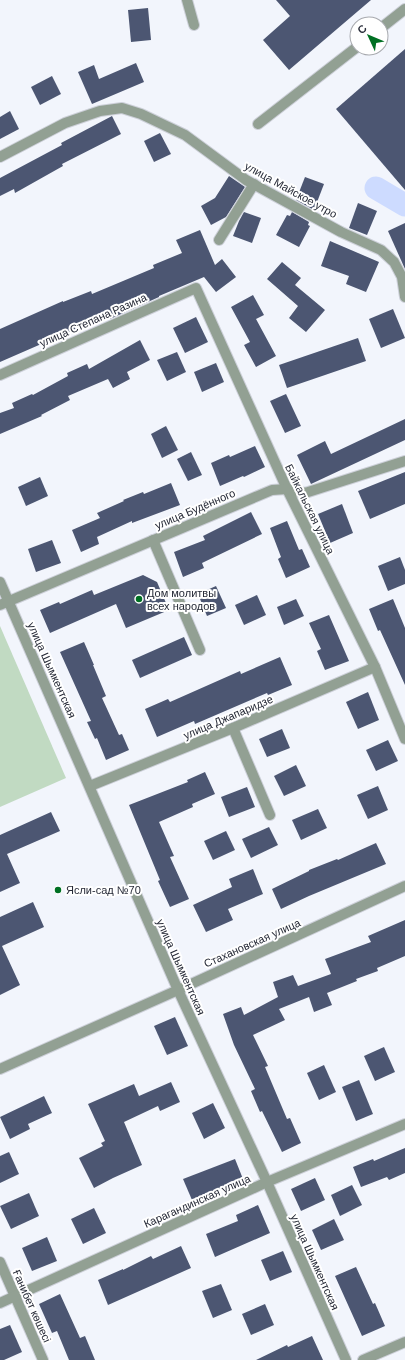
<svg xmlns="http://www.w3.org/2000/svg" width="405" height="1360" viewBox="0 0 405 1360" font-family="Helvetica,sans-serif">
  <style>
    .green { fill: #c1dac2 }
    .lines { fill: none; stroke-linecap: round; stroke-linejoin: round }
    .river { stroke: #cddbff; stroke-width: 23 }
    .building { fill: #4c5672 }
    .minor-casing { stroke: #cdd0d9; stroke-width: 12 }
    .minor { stroke: #92a093; stroke-width: 10 }
    .poi-dot { fill: #007023; stroke: #fff; stroke-width: 1.5 }
    .labels { text-anchor: middle; dominant-baseline: central; stroke-width: 4; stroke-linejoin: round; paint-order: stroke }
    .street-label { font-size: 11px; fill: #262a37; stroke: #fff }
    .poi-label { font-size: 11px; fill: #262a37; stroke: #fff; text-anchor: start }
  </style>
  <rect width="100%" height="100%" fill="#f2f5fc"/>
  <polygon class="green" points="0,626 66,778 0,807"/>
  <g class="lines">
    <polyline class="river" points="376,188 405,205"/>
  </g>
  <g class="building">
    <polygon points="276,0 371,0 289,70 263,40 290,16"/>
    <polygon points="148,8 151,40 131,42 128,10"/>
    <polygon points="405,49 405,190 336,109"/>
    <polygon points="136,63 144,82 92,104 78,72 94,65 99,79"/>
    <polygon points="52,76 61,94 40,105 31,87"/>
    <polygon points="10,111 19,129 0,139 0,117"/>
    <polygon points="112,116 121,134 62,164 63,166 15,193 14,189 0,196 0,178 62,145 61,143"/>
    <polygon points="160,133 171,154 154,162 144,141"/>
    <polygon points="229,176 245,187 226,217 211,225 201,206 215,198"/>
    <polygon points="305,177 324,184 314,210 296,200"/>
    <polygon points="358,203 377,211 367,235 349,228"/>
    <polygon points="244,212 261,218 252,243 233,236 239,221"/>
    <polygon points="292,212 309,222 308,225 310,226 299,247 276,235 287,215 290,216"/>
    <polygon points="405,223 405,269 388,231"/>
    <polygon points="200,230 215,265 222,259 236,277 216,292 204,277 159,296 159,297 110,319 109,316 79,329 78,328 0,362 0,329 63,301 63,302 91,291 92,294 154,268 153,265 182,253 176,240"/>
    <polygon points="330,241 379,262 366,292 346,284 349,276 321,266"/>
    <polygon points="282,262 301,278 295,285 325,310 306,332 289,318 298,306 267,279"/>
    <polygon points="253,295 264,315 256,319 276,356 256,367 244,345 250,342 231,307"/>
    <polygon points="393,309 405,338 381,348 369,319"/>
    <polygon points="196,317 208,342 185,353 173,328"/>
    <polygon points="358,338 366,361 287,388 279,365"/>
    <polygon points="140,340 150,360 127,372 130,379 113,388 108,379 68,396 70,400 41,415 42,416 0,434 0,413 14,408 12,403 32,394 33,395 68,376 67,373 87,364 89,369"/>
    <polygon points="177,352 186,372 167,381 157,360"/>
    <polygon points="216,363 224,382 202,392 194,372"/>
    <polygon points="286,394 301,426 285,433 270,401"/>
    <polygon points="405,419 405,440 311,484 297,455 325,441 331,454"/>
    <polygon points="166,426 178,450 162,458 151,434"/>
    <polygon points="255,446 265,467 244,477 243,476 220,486 211,463 229,455 230,457"/>
    <polygon points="191,452 202,475 188,481 177,459"/>
    <polygon points="405,472 405,504 370,519 358,491"/>
    <polygon points="40,477 48,496 26,506 18,487"/>
    <polygon points="171,483 180,505 132,523 132,521 97,537 99,544 81,552 72,530 100,518 97,513 124,501 123,500 143,492 144,494"/>
    <polygon points="342,504 353,533 330,543 318,514"/>
    <polygon points="251,512 262,534 202,563 204,568 183,577 174,552 205,540 203,536"/>
    <polygon points="287,521 299,550 302,549 310,567 286,578 278,559 281,557 270,528"/>
    <polygon points="52,540 61,563 36,572 28,549"/>
    <polygon points="400,557 405,570 405,584 388,591 378,566"/>
    <polygon points="143,575 157,582 169,610 126,628 116,604 50,633 40,610 59,602 60,604 92,590 94,595"/>
    <polygon points="216,586 226,608 207,616 198,594"/>
    <polygon points="257,595 266,615 244,625 235,605"/>
    <polygon points="296,599 304,616 284,625 277,607"/>
    <polygon points="393,599 405,628 405,685 380,630 378,631 369,609"/>
    <polygon points="329,615 349,661 325,670 317,651 321,649 309,623"/>
    <polygon points="184,637 192,655 140,678 132,660"/>
    <polygon points="84,642 94,665 93,665 106,696 102,698 119,735 122,734 129,750 106,760 97,738 95,739 87,722 91,721 60,652"/>
    <polygon points="280,657 292,685 268,695 267,693 195,724 194,721 157,737 145,709 168,699 170,702 240,671 241,674"/>
    <polygon points="368,692 379,720 358,729 346,702"/>
    <polygon points="282,729 290,748 267,757 259,739"/>
    <polygon points="388,740 398,761 376,771 366,750"/>
    <polygon points="296,765 306,786 284,796 274,776"/>
    <polygon points="205,772 215,794 192,804 193,807 159,822 174,856 170,857 189,899 170,907 158,881 160,880 129,805 188,782 187,780"/>
    <polygon points="378,786 388,810 368,819 357,795"/>
    <polygon points="247,787 255,807 229,817 221,797"/>
    <polygon points="318,809 327,828 301,840 292,820"/>
    <polygon points="51,812 60,831 7,854 20,883 0,892 0,835"/>
    <polygon points="269,827 278,845 251,858 242,839"/>
    <polygon points="226,831 235,850 213,860 204,841"/>
    <polygon points="376,843 386,864 309,896 281,909 272,889 309,871 309,870 337,859 338,860"/>
    <polygon points="253,869 263,894 228,909 233,920 206,932 193,905 232,887 229,879"/>
    <polygon points="33,902 44,927 2,946 20,985 0,995 0,917"/>
    <polygon points="405,920 405,956 377,968 378,971 356,979 357,981 327,993 332,1005 314,1012 309,997 279,1009 285,1020 253,1035 268,1066 265,1067 287,1119 290,1118 301,1143 282,1152 262,1111 260,1112 251,1091 255,1089 234,1045 223,1014 241,1007 244,1015 278,997 273,982 293,975 298,986 331,974 325,959 371,942 368,936"/>
    <polygon points="175,1017 188,1046 167,1055 154,1026"/>
    <polygon points="384,1047 395,1072 375,1081 364,1056"/>
    <polygon points="324,1065 336,1092 319,1100 307,1073"/>
    <polygon points="359,1080 373,1114 356,1121 342,1087"/>
    <polygon points="171,1082 180,1102 160,1111 158,1106 124,1122 142,1165 113,1178 94,1188 79,1158 103,1146 101,1143 105,1141 88,1104 134,1084 139,1096"/>
    <polygon points="44,1096 52,1113 28,1124 30,1129 10,1139 0,1117"/>
    <polygon points="213,1103 225,1128 204,1139 192,1113"/>
    <polygon points="405,1148 405,1173 389,1180 387,1177 361,1187 353,1167 373,1159 374,1161"/>
    <polygon points="9,1152 19,1174 0,1183 0,1156"/>
    <polygon points="235,1159 243,1179 192,1200 183,1179"/>
    <polygon points="315,1178 325,1200 301,1211 291,1189"/>
    <polygon points="352,1185 362,1205 340,1216 331,1195"/>
    <polygon points="29,1193 39,1216 11,1229 0,1206"/>
    <polygon points="258,1205 270,1233 215,1257 206,1234 238,1221 236,1215"/>
    <polygon points="94,1208 106,1233 83,1244 71,1219"/>
    <polygon points="334,1219 344,1240 321,1250 312,1230"/>
    <polygon points="47,1237 57,1261 32,1271 22,1248"/>
    <polygon points="181,1246 191,1268 108,1305 98,1280 123,1269 123,1270 151,1256 153,1259"/>
    <polygon points="283,1251 292,1272 270,1281 261,1260"/>
    <polygon points="356,1267 373,1304 375,1303 385,1326 362,1336 335,1276"/>
    <polygon points="221,1284 232,1310 213,1318 202,1291"/>
    <polygon points="60,1294 80,1338 85,1336 95,1360 69,1360 57,1331 52,1333 39,1304"/>
    <polygon points="265,1304 274,1325 251,1335 242,1314"/>
    <polygon points="10,1325 22,1352 4,1360 0,1360 0,1329"/>
    <polygon points="312,1336 323,1360 256,1360 287,1345 288,1347"/>
  </g>
  <g class="lines">
    <g class="minor-casing">
      <g id="minor">
        <polyline points="187,0 194,25"/>
        <polyline points="381,28 405,9"/>
        <polyline points="258,124 357,47"/>
        <polyline points="0,157 65,123 100,111 122,108 141,114 185,135 246,180 341,232 381,250 394,262 402,277 405,297"/>
        <polyline points="219,240 254,184"/>
        <polyline points="0,375 196,288 287,489 375,667 405,739"/>
        <polyline points="153,540 200,650"/>
        <polyline points="0,582 178,990 267,1182 346,1360"/>
        <polyline points="0,605 272,490 287,489 305,493 405,461"/>
        <polyline points="233,728 270,815"/>
        <polyline points="90,786 233,728 375,667"/>
        <polyline points="0,1069 178,990 405,886"/>
        <polyline points="0,1262 43,1360"/>
        <polyline points="0,1303 267,1182 405,1124"/>
        <polyline points="363,1360 405,1342"/>
      </g>
    </g>
    <use href="#minor" class="minor"/>
  </g>
  <g class="poi-dot">
    <circle cx="139" cy="599" r="4"/>
    <circle cx="58" cy="890" r="4"/>
  </g>
  <g class="labels">
    <g class="street-label">
      <text transform="translate(291 190) rotate(29)">улица Майское утро</text>
      <text transform="translate(93 320) rotate(-24)">улица Степана Разина</text>
      <text transform="translate(195 509) rotate(-23)">улица Будённого</text>
      <text transform="translate(310 509) rotate(64)">Байкальская улица</text>
      <text transform="translate(52 670) rotate(66)">улица Шымкентская</text>
      <text transform="translate(228 717) rotate(-23)">улица Джапаридзе</text>
      <text transform="translate(252 943) rotate(-24)">Стахановская улица</text>
      <text transform="translate(181 967) rotate(66)">улица Шымкентская</text>
      <text transform="translate(197 1201) rotate(-24)">Карагандинская улица</text>
      <text transform="translate(315 1262) rotate(66)">улица Шымкентская</text>
      <text transform="translate(32 1306) rotate(66)">Ғанибет көшесі</text>
    </g>
    <g class="poi-label">
      <text x="147" y="593">Дом молитвы<tspan x="147" dy="13">всех народов</tspan></text>
      <text x="66" y="890">Ясли-сад №70</text>
    </g>
  </g>
  <g transform="translate(369 36) rotate(314)"><circle r="19" fill="#ffffff" stroke="#a8aaaf"/>
  <path d="M0-3L7 15L0 10L-7 15Z" fill="#007023"/>
  <text y="-6" font-size="11" font-weight="bold" text-anchor="middle" fill="#262a37">С</text>
  </g>
</svg>
